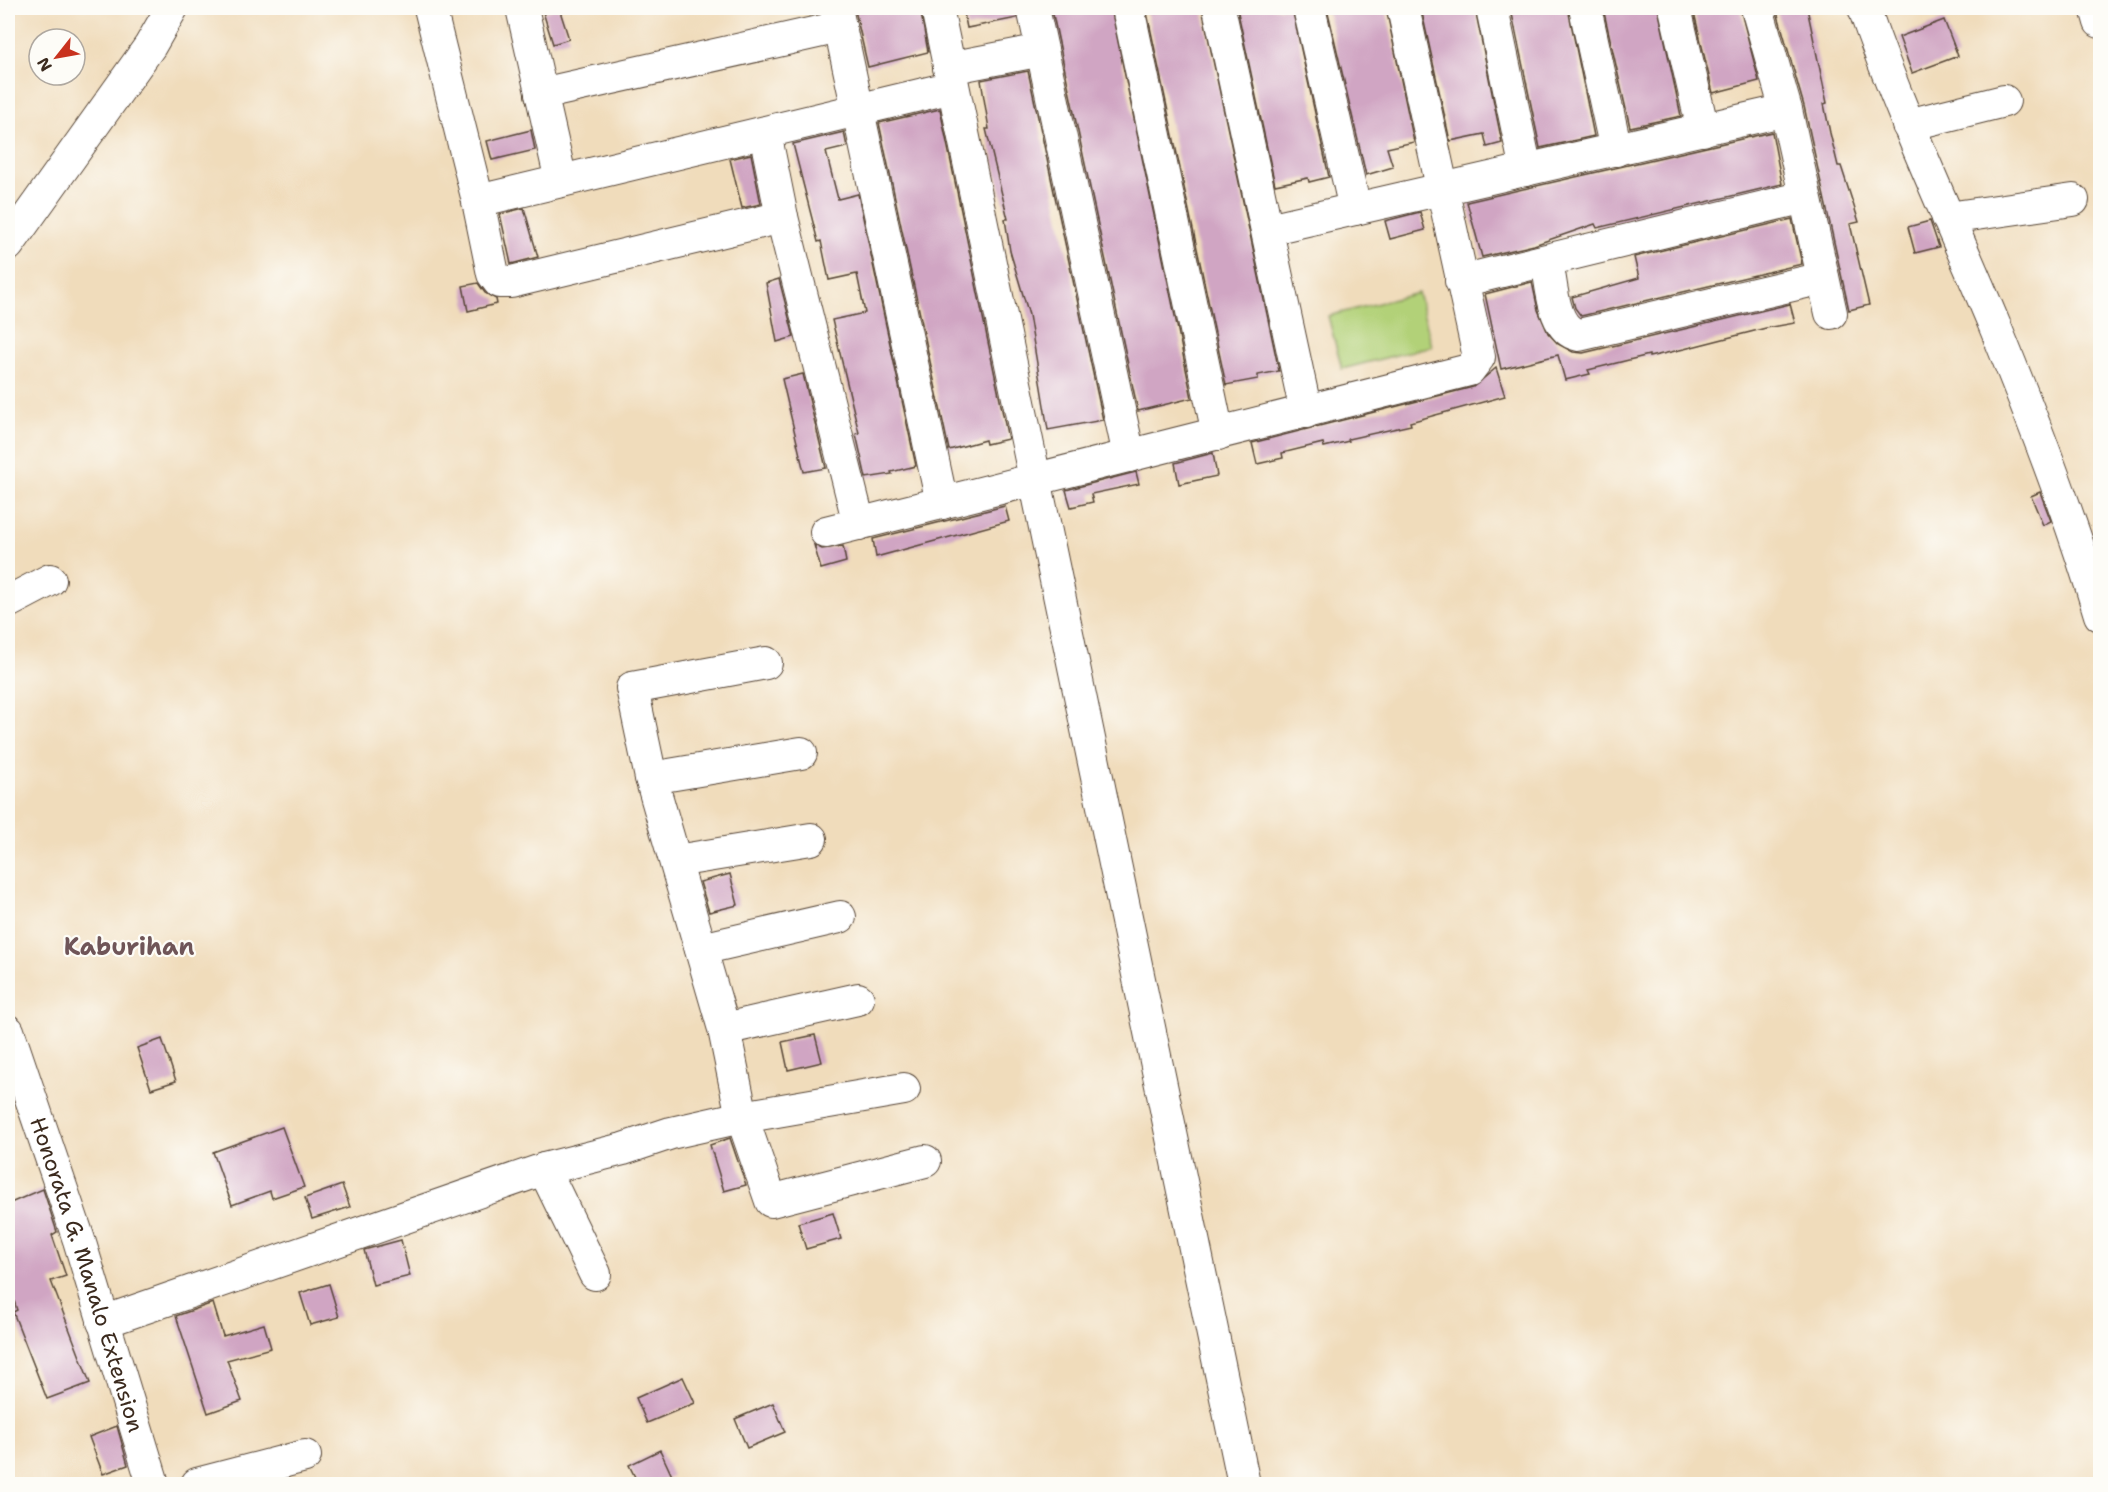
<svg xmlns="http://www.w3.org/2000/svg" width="2108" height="1492" viewBox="0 0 2108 1492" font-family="'Shantell Sans',sans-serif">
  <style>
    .green { fill: #b2d178; stroke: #767e4b; stroke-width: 1.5 }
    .building { fill: #d0a5c3 }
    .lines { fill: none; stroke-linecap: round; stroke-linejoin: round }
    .minor-casing { stroke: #564536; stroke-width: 34 }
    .minor { stroke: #fff; stroke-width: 32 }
    .labels { text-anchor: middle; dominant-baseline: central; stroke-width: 4.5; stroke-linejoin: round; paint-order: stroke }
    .street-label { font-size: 22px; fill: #3b2a1e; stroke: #fdfcf7 }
    .neighbourhood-label { font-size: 24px; font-weight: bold; fill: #6f5558; stroke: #fdfcf7 }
  </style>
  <rect width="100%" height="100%" fill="#fdfcf7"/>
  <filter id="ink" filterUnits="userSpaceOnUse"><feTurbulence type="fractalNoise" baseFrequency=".0167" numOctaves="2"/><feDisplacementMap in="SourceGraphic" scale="12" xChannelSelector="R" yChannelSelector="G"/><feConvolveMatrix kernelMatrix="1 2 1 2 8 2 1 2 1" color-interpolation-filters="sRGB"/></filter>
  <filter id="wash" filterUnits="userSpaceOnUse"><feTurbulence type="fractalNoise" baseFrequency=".008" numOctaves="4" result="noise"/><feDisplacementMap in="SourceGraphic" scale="24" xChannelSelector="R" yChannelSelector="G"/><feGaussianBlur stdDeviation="1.35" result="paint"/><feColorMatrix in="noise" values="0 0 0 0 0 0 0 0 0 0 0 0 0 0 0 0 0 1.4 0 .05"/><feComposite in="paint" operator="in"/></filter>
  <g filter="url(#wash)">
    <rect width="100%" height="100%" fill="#f0dcbb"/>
    <polygon class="green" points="1418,293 1432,346 1342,369 1328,316"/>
    <g id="blocks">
      <g class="building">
        <polygon points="559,8 569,39 553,44 543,12"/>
        <polygon points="865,8 920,8 928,52 868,67 855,10"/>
        <polygon points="963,8 1016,8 1017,18 967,28"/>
        <polygon points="1061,8 1111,8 1192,398 1138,411 1052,10"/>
        <polygon points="1146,8 1202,8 1279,371 1258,375 1258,379 1226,385"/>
        <polygon points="1237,8 1292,8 1329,177 1309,182 1308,178 1275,185"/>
        <polygon points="1327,8 1386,8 1414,142 1387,148 1393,167 1366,175"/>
        <polygon points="1421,8 1475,8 1502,143 1487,147 1484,134 1450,141"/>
        <polygon points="1518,8 1568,8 1594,136 1540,148 1511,9"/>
        <polygon points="1603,8 1658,8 1681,116 1630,127"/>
        <polygon points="1693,8 1740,8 1759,81 1713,93"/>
        <polygon points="1776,8 1807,8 1827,103 1824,104 1830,133 1838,166 1841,166 1859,222 1850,224 1869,305 1849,310 1804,106"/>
        <polygon points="1944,20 1958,56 1912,73 1899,37"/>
        <polygon points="1028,71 1103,420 1048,430 1029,315 1010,251 1005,219 1008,219 986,129 989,129 981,80"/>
        <polygon points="940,109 1008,439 986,444 985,440 949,450 879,123"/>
        <polygon points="531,130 535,150 492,160 487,141"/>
        <polygon points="844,132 847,147 826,152 838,199 858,194 916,466 891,472 892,474 866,478 856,434 859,433 832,320 865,313 857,274 829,280 821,241 818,242 793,144"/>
        <polygon points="1772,132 1782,184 1597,228 1595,224 1534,245 1482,257 1467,202"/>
        <polygon points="751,154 761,204 742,208 730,159"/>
        <polygon points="524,208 538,257 511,264 500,214"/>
        <polygon points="1420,212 1425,230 1390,239 1385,221"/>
        <polygon points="1792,219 1802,264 1581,316 1575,308 1572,297 1639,278 1634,257"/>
        <polygon points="1930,221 1939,247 1915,253 1908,227"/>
        <polygon points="779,279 794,337 777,342 766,283"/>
        <polygon points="1532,282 1538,310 1548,333 1558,344 1573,352 1583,353 1790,304 1795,323 1766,328 1684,349 1649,357 1649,355 1588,370 1590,374 1565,380 1558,355 1501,369 1485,294"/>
        <polygon points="478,283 485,293 496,299 497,304 468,311 463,286"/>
        <polygon points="1496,368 1505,396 1410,422 1411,425 1348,439 1349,441 1324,447 1323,443 1282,453 1283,458 1257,464 1252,443 1473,387"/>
        <polygon points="803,374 826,468 804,472 782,379"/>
        <polygon points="1213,453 1217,476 1179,484 1175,463"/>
        <polygon points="1136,472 1139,484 1091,494 1093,502 1071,507 1066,490"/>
        <polygon points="2040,492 2051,521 2043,525 2031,496"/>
        <polygon points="1005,506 1009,521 876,557 873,539"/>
        <polygon points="814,545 822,549 843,546 846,562 821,569"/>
        <polygon points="730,874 738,905 709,912 700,882"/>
        <polygon points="815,1035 822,1062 788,1070 782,1042"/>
        <polygon points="162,1039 176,1081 151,1089 137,1048"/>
        <polygon points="282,1127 304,1187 272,1198 270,1191 232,1205 213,1152"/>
        <polygon points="730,1138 746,1185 724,1191 710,1145"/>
        <polygon points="342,1185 350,1207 312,1219 305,1198"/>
        <polygon points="43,1189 57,1232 52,1235 66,1276 51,1281 90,1383 47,1399 13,1312 17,1310 8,1282 8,1204"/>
        <polygon points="833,1213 841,1239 806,1249 798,1223"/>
        <polygon points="401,1240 410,1276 373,1285 364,1250"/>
        <polygon points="329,1284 339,1317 310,1325 300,1293"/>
        <polygon points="213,1303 223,1336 264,1324 271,1348 227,1360 242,1401 208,1413 176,1316"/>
        <polygon points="683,1377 695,1403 647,1423 636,1398"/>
        <polygon points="773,1403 785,1432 747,1448 735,1419"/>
        <polygon points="117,1426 128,1465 103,1474 89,1437"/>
        <polygon points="660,1450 672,1476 653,1485 639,1485 629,1465"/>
      </g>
    </g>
  </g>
  <g filter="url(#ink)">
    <use href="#blocks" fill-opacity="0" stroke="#564536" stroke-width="1.5"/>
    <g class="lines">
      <g class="minor-casing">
        <g id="minor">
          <polyline points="430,8 478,201 493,274 499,282 511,282 782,217"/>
          <polyline points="522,8 561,181"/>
          <polyline points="836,8 942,503"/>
          <polyline points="937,8 1244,1484"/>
          <polyline points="1033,8 1129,456"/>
          <polyline points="1128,8 1218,434"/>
          <polyline points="1219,8 1306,412"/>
          <polyline points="1309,8 1355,209"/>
          <polyline points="1492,8 1526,170"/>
          <polyline points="1585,8 1616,150"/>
          <polyline points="1675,8 1703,130"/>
          <polyline points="1757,8 1786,110 1831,313"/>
          <path d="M1864,8c37,108 86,211 130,316 39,95 77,193 106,291"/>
          <polyline points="2096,8 2100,22"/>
          <polyline points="949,68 1042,50"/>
          <polyline points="541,94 840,27"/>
          <polyline points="1908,125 2004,101"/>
          <polyline points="765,133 782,217 859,524"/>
          <polyline points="478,201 953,87"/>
          <polyline points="1948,218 2073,200"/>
          <polyline points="1268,229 1786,110"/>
          <polyline points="8,245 150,46 172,8"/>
          <path d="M1547,261c5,23 5,69 32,74l244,-57"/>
          <polyline points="1461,281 1805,197"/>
          <polyline points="826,532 1469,370 1479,357 1403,8"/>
          <polyline points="8,602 50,580"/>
          <polyline points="766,663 632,688 651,778 724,1029 742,1117 771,1201 925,1161"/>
          <polyline points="651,778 801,753"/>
          <polyline points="676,861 811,839"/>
          <polyline points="701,949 840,917"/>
          <polyline points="724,1029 858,999"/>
          <path id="s1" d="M8,1031l71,209 74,244"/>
          <polyline points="544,1169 595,1274"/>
          <polyline points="103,1322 544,1169 623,1149 671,1133 742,1117 904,1089"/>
          <polyline points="197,1484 305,1456"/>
        </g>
      </g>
      <use href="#minor" class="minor"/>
    </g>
  </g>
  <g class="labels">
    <g class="street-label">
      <text stroke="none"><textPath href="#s1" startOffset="256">Honorata G. Manalo Extension</textPath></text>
    </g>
    <g class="neighbourhood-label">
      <text x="129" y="947">Kaburihan</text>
    </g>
  </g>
  <rect width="2108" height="1492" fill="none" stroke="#fdfcf7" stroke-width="30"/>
  <g transform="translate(57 57) rotate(239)"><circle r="28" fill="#fdfcf7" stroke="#afa8a0" stroke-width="1.5"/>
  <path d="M0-4.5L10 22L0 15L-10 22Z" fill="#c8321e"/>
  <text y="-9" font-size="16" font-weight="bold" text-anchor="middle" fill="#3b2a1e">N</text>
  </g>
</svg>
